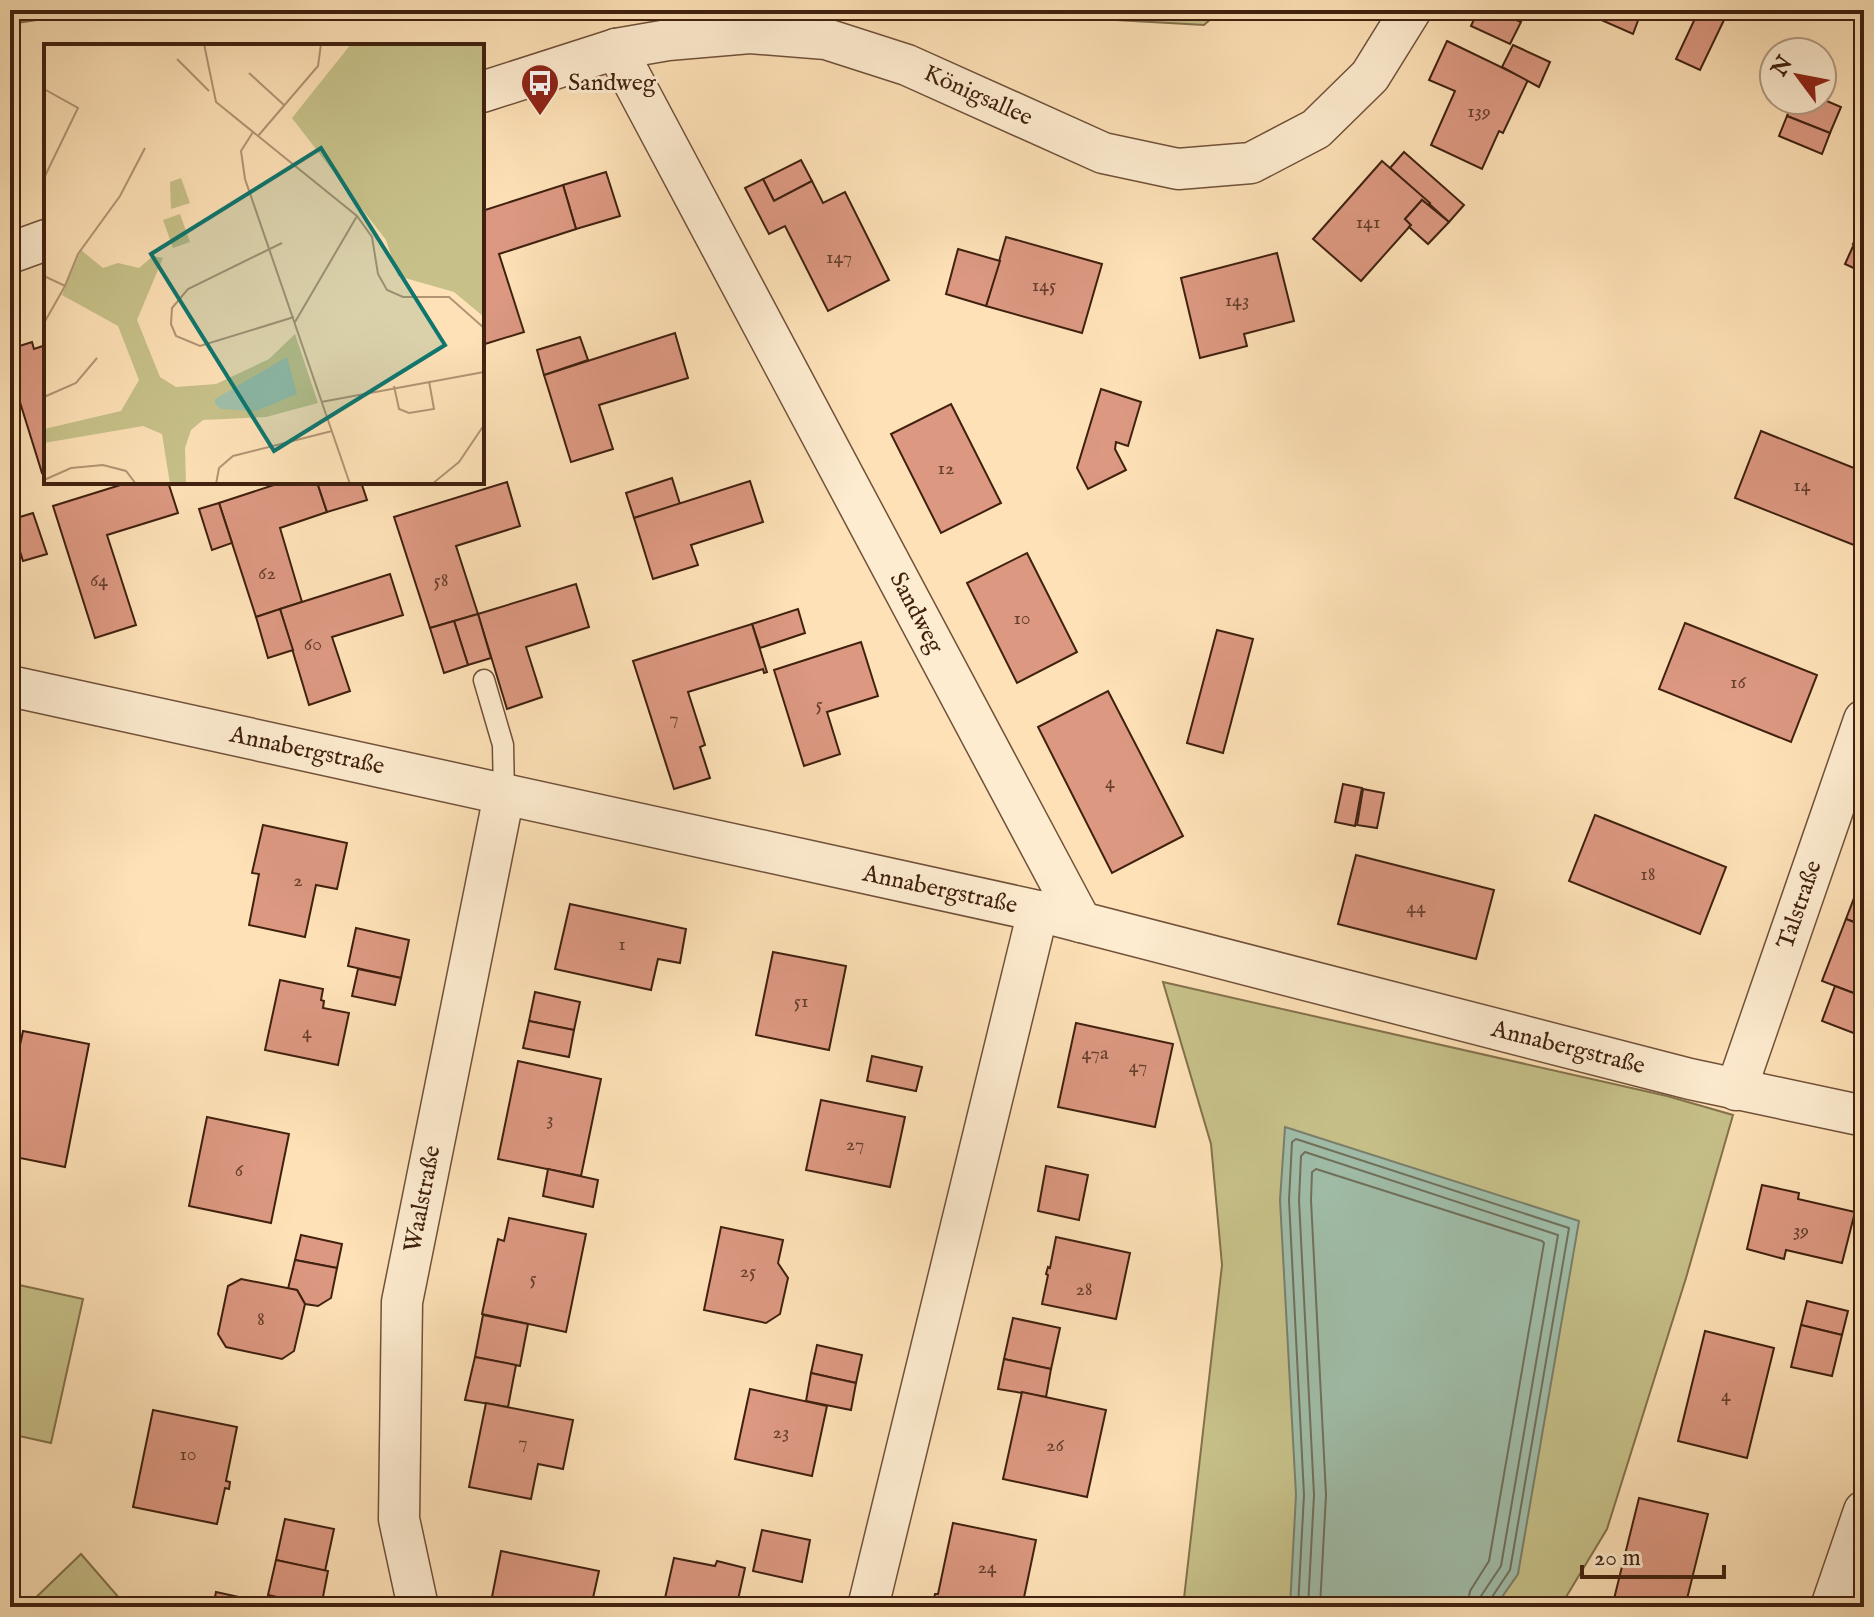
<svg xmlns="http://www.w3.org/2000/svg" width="1874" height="1617" viewBox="0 0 1874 1617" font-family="'IM FELL English',serif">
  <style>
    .green { fill: #c7c189; stroke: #84714c; stroke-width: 2 }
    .water { fill: #a0beaa; stroke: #7a7f6c; stroke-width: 2 }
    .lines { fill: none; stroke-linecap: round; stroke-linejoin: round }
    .shore { stroke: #70705c; stroke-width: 2 }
    .building { fill: #dc9881; stroke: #40210f; stroke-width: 2 }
    .lane-casing { stroke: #705139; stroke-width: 23 }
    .street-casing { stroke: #705139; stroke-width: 43 }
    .lane { stroke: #feecd0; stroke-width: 20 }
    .street { stroke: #feecd0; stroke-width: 40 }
    .labels { text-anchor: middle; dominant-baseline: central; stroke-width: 6; stroke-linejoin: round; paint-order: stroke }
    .number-label { font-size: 20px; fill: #673f2c }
    .poi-label { font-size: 24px; fill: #40210f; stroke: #feecd0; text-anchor: start }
    .street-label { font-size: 24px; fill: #40210f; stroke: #feecd0 }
    .inset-road { fill: none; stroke: #b29474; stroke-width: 2 }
    .view { fill: #0f766e; fill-opacity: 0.15; stroke: #0f766e; stroke-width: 4 }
    .inset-edge { fill: none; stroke: #40210f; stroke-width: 4 }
  </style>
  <rect width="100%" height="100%" fill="#fee1b7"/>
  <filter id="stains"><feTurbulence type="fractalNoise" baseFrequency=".0025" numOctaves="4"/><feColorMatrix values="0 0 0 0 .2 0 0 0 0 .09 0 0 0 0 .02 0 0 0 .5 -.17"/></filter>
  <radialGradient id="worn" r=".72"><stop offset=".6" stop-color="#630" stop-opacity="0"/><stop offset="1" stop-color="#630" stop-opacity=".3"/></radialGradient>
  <g class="green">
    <polygon points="10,10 102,10 10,24"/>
    <polygon points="1072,10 1221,10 1204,25 1098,19"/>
    <polygon points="1163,982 1667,1096 1733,1115 1686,1278 1607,1529 1560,1607 1183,1607 1222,1265 1211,1144"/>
    <polygon points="10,1283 83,1299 51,1443 10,1434"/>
    <polygon points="81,1554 127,1607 26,1607"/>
  </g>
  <polygon class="water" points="1285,1127 1579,1221 1518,1574 1495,1607 1290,1607 1296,1495 1280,1200"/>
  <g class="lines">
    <g class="shore">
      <polyline points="1298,1607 1304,1495 1289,1200 1292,1142 1296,1139 1569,1228 1510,1570 1490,1600 1489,1607"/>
      <polyline points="1308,1607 1314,1495 1299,1200 1301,1156 1305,1152 1558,1235 1501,1566 1481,1596 1479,1607"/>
      <polyline points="1320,1607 1326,1495 1311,1200 1312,1172 1316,1169 1542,1241 1544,1243 1489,1561 1470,1591 1467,1607"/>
    </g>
  </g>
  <g class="building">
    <polygon points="1478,10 1494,10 1521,22 1510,44 1471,26"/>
    <polygon points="1603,10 1642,10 1633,34 1599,19"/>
    <polygon points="1699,10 1724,20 1700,70 1676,59"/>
    <polygon points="1447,41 1528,80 1503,133 1499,131 1482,169 1431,145 1455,91 1429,80"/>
    <polygon points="1513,45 1550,62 1539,87 1502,67"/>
    <polygon points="1822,99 1841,107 1830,133 1787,116 1793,100"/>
    <polygon points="1787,116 1830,133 1822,154 1779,136"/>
    <polygon points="1404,152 1464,205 1449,222 1390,168"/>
    <polygon points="801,160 812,181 774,201 763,179"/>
    <polygon points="1382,161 1430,203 1428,205 1422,200 1405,219 1411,225 1361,281 1313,239"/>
    <polygon points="606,172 620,216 576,229 563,185"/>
    <polygon points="763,179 774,201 812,181 823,203 845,192 889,280 828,311 785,226 769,234 745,188"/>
    <polygon points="563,185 576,229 499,254 524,332 485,344 482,334 482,211"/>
    <polygon points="1422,200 1449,222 1428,244 1409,227 1411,225 1405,219"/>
    <polygon points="1862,225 1864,226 1864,248 1853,244"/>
    <polygon points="1006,237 1102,264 1082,333 986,306"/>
    <polygon points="1854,244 1864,248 1864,273 1845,264"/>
    <polygon points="958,249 1000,261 986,306 946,294"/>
    <polygon points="1277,253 1294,321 1244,334 1247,346 1200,358 1181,278"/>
    <polygon points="675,333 688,378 599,405 613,449 571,462 544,375"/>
    <polygon points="580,337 588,360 544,375 537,350"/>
    <polygon points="32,342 34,349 46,345 46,472 42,473 10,370 10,349"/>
    <polygon points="10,370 17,392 10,395"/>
    <polygon points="1101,389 1141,402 1128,446 1116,442 1115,449 1126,470 1088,489 1077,468"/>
    <polygon points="951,404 1001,503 941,533 891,434"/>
    <polygon points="1761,431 1864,472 1864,549 1735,498"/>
    <polygon points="672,478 680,504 634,518 626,493"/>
    <polygon points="750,481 763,522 691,545 698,565 653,579 634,518"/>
    <polygon points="130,482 168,482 178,513 107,535 136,625 95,638 53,506"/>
    <polygon points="283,482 317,482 327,512 280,528 302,602 256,617 219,503"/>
    <polygon points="317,482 361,482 367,500 327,512"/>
    <polygon points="507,482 520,526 456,546 478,614 430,628 394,517"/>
    <polygon points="219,503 232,543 212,550 199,509"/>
    <polygon points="33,513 47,554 23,561 10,520"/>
    <polygon points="1027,553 1077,652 1017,683 967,583"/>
    <polygon points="390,574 403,615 332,637 350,691 309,705 280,609"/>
    <polygon points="576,584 589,627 526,647 542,697 507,709 478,614"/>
    <polygon points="280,609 293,650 268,658 256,617"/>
    <polygon points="798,609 805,633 760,648 752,624"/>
    <polygon points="478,614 491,658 468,665 454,621"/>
    <polygon points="454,621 468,665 444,673 430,628"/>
    <polygon points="1685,623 1817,675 1791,742 1659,689"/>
    <polygon points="752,624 767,672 764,673 763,669 688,692 705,745 700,747 710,778 674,789 633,661"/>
    <polygon points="1217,630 1253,639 1223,753 1187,743"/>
    <polygon points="861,642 878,696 827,712 840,754 804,766 774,670"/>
    <polygon points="1108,691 1183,836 1112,873 1038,727"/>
    <polygon points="1343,784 1362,788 1355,826 1335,822"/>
    <polygon points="1363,789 1384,793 1377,828 1357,825"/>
    <polygon points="1595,815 1726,867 1700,934 1569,881"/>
    <polygon points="263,825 347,843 337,889 316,885 305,937 249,925 259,874 252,873"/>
    <polygon points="1356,855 1494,890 1476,959 1338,924"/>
    <polygon points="1864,872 1864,926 1846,919"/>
    <polygon points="570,904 686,929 680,963 658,959 651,990 555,969"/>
    <polygon points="1846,919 1864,926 1864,997 1822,981"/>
    <polygon points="356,928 409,940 401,978 348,966"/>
    <polygon points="773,952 846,966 829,1050 756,1035"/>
    <polygon points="358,969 401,978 395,1005 352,996"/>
    <polygon points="280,980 323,989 321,1000 324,1001 323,1008 349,1013 338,1065 265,1050"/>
    <polygon points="1835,986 1864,997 1864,1037 1822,1021"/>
    <polygon points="535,992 580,1002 574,1030 529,1021"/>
    <polygon points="529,1021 574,1030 569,1057 523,1048"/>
    <polygon points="1076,1023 1173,1044 1155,1127 1058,1107"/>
    <polygon points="23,1031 89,1044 65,1167 10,1156 10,1058 17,1059"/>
    <polygon points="872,1056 922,1067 916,1091 867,1081"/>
    <polygon points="518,1061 601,1079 581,1176 498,1159"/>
    <polygon points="821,1100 905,1117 890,1187 806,1170"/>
    <polygon points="207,1117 289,1134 271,1223 189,1206"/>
    <polygon points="1046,1166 1088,1175 1079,1220 1038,1211"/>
    <polygon points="548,1169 598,1180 593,1207 543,1196"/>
    <polygon points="1762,1185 1799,1193 1798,1199 1855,1212 1842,1263 1786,1250 1784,1259 1747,1249"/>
    <polygon points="509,1218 586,1234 566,1332 482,1314 498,1239 504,1241"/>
    <polygon points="721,1227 783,1240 778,1263 788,1278 780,1314 766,1323 704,1310"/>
    <polygon points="301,1235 342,1244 337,1268 295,1260"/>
    <polygon points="1056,1237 1130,1253 1116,1319 1042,1304 1048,1275 1046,1274 1048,1267 1050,1268"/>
    <polygon points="295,1260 337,1268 331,1298 318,1306 305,1304 297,1290 288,1289"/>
    <polygon points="241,1279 297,1290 305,1304 294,1351 282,1359 226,1347 218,1334 228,1286"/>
    <polygon points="1807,1301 1848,1311 1842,1335 1801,1325"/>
    <polygon points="483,1315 528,1324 520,1366 475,1357"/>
    <polygon points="1013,1318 1060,1328 1051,1369 1004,1359"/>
    <polygon points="1801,1325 1842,1335 1832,1376 1791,1367"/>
    <polygon points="1705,1331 1774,1348 1747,1458 1678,1441"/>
    <polygon points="817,1345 862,1355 856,1383 811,1373"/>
    <polygon points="475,1357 516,1365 508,1407 465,1400"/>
    <polygon points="1004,1359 1051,1369 1046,1397 998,1389"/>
    <polygon points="811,1373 856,1383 851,1410 806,1401"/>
    <polygon points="750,1389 827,1406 812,1476 735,1459"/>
    <polygon points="1022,1392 1106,1410 1087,1497 1003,1479"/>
    <polygon points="486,1403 573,1420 563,1469 538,1464 531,1499 469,1487"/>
    <polygon points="153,1410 237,1427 226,1481 230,1482 229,1489 225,1488 217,1524 133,1507"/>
    <polygon points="1639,1498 1708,1514 1685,1607 1612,1607"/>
    <polygon points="285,1519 334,1529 325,1571 276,1560"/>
    <polygon points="953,1523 1036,1540 1022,1607 936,1607 937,1600 934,1599 935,1594 938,1594"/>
    <polygon points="762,1530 810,1540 802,1582 753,1571"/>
    <polygon points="501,1551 599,1571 591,1607 490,1607"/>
    <polygon points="674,1558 715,1566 717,1561 745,1568 737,1604 731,1603 730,1606 722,1603 721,1607 663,1607"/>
    <polygon points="276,1560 328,1571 321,1607 268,1595"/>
    <polygon points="216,1592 285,1607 213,1607"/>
  </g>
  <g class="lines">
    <g class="lane-casing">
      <polyline id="lane" points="484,680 503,745 504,795"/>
    </g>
    <g class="street-casing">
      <g id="street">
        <polyline points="616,49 1081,922"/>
        <polyline points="482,92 616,49 668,40 750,33 826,39 907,65 1103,153 1178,169 1251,163 1316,129 1370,76 1411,10"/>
        <polyline points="10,253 46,240"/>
        <polyline points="10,686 1038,911 1690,1079 1864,1116"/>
        <polyline points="1736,1090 1864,720"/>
        <polyline points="418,1607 399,1519 402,1302 504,795"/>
        <polyline points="868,1607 1038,911"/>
        <polyline points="1831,1607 1864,1511"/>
      </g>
    </g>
    <use href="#lane" class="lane"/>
    <use href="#street" class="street"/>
  </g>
  <defs>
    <g id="bus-pin" transform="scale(2)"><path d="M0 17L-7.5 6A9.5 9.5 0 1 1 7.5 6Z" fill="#8f2418" stroke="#feecd0"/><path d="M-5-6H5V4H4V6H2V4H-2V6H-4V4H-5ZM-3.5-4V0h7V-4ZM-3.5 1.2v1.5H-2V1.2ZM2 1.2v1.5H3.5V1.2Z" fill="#fff"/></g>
  </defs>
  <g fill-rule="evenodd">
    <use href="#bus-pin" x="540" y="83"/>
  </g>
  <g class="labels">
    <g class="number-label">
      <text x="1479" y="111">139</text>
      <text x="1368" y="222">141</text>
      <text x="839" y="257">147</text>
      <text x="1044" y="285">145</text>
      <text x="1237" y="300">143</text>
      <text x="946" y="468">12</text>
      <text x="1802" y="485">14</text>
      <text x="267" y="573">62</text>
      <text x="99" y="580">64</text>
      <text x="441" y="580">58</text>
      <text x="1022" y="618">10</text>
      <text x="313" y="644">60</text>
      <text x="1738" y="682">16</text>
      <text x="819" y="704">5</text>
      <text x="674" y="718">7</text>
      <text x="1110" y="782">4</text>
      <text x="1648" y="874">18</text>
      <text x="298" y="880">2</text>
      <text x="1416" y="907">44</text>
      <text x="622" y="944">1</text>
      <text x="801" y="1001">51</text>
      <text x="307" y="1032">4</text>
      <text x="1095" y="1053">47a</text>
      <text x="1138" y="1066">47</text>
      <text x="550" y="1119">3</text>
      <text x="855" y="1144">27</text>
      <text x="239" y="1170">6</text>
      <text x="1801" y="1230">39</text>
      <text x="748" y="1271">25</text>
      <text x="533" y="1278">5</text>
      <text x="1084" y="1289">28</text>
      <text x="261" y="1319">8</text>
      <text x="1726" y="1395">4</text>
      <text x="781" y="1432">23</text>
      <text x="523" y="1442">7</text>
      <text x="1055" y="1445">26</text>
      <text x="188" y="1454">10</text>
      <text x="987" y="1567">24</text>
    </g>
    <g class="poi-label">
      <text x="568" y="83">Sandweg</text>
    </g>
    <g class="street-label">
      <text transform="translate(978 96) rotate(24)">Königsallee</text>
      <text transform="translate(916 613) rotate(62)">Sandweg</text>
      <text transform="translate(307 751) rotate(12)">Annabergstraße</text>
      <text transform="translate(940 890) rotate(12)">Annabergstraße</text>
      <text transform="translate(1800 905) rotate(-71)">Talstraße</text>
      <text transform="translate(1568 1048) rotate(14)">Annabergstraße</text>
      <text transform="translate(423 1199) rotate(-79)">Waalstraße</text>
    </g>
  </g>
  <g transform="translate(44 44)">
    <rect width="440" height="440" fill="#fee1b7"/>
    <path d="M307,0h133v273l-30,-25 -56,-16 -12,-36 -94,-122zM137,134l9,25 -19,6 -1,-27zM136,170l10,28 -17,6 -10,-28zM37,206l22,18 15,-5 21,5 14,-12 10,2 -26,62 23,57 16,10 40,-3 53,-25 26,-25 23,69 -52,14 -63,3 -12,10 -6,18 1,36h-16l-8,-50 -19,-8 -99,17v-14l77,-18 18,-31 -21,-54 -56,-31z" fill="#c7c189"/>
    <path d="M243,313l10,37 -41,17 -35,-2 -6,-5v-5z" fill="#a0beaa"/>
    <path class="inset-road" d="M160,0l12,58 141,114 15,21 6,37 9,16 16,7h46l35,31M133,15l32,32M205,29l35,32M0,45l34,19 -34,70M209,88l-12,19 4,28 105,305M214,92l60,-70 3,-22M238,199l-94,46 -16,19 -1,16 5,12 24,10 94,-29M0,232l21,10 13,-32 42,-58 25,-48M251,278l62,-106M0,279l21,-37M350,342l5,23 10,4 25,-4 -5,-28M0,353l32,-14 21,-25M277,358l163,-30M0,436l27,-12 32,-3 23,6 10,13M172,440l3,-16 14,-12 99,-25M388,440l27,-22 25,-37"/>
    <path class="view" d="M277,104l124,197 -171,106 -123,-197z"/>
    <rect width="440" height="440" class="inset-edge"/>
  </g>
  <rect width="1874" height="1617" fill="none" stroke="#fee1b7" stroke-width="40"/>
  <rect x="12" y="12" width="1850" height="1593" fill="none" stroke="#40210f" stroke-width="4"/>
  <rect x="20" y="20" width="1834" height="1577" fill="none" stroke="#40210f" stroke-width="2"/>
  <g transform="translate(1798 76) rotate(302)"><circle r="38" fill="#feecd0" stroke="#b29b83" stroke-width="2"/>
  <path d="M0-6L14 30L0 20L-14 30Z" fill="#8f2418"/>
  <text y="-12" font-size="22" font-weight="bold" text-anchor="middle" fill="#40210f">N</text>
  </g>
  <path d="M1582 1565v12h142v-12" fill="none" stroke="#40210f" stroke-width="4"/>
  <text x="1594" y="1565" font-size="24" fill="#40210f" stroke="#feecd0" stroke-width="6" paint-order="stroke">20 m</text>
  <rect width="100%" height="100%" filter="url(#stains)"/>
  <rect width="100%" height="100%" fill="url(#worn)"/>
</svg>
